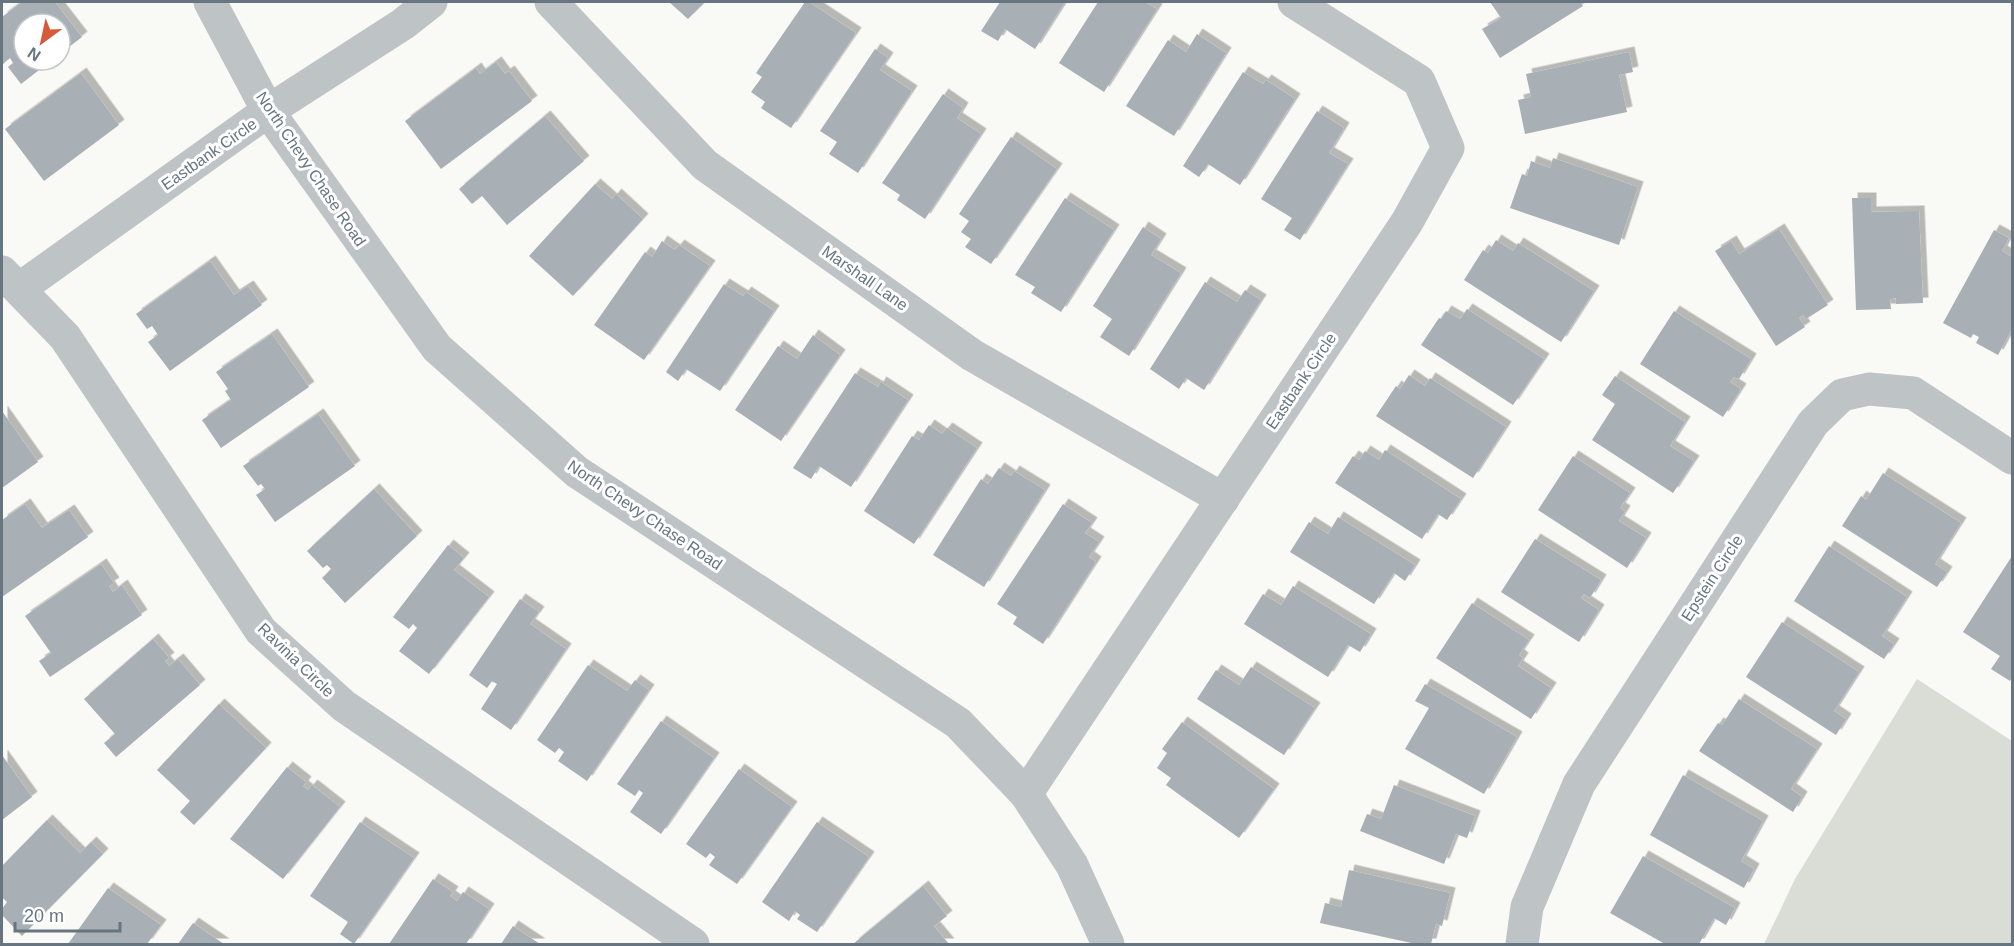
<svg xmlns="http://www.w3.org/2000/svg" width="2014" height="946" viewBox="0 0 2014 946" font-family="Helvetica,sans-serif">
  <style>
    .green { fill: #d9ddd6 }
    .building { fill: #a8afb5; filter: url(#shadow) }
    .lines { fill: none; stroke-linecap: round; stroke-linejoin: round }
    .street { stroke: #bec3c6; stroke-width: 33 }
    .labels { text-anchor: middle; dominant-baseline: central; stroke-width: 6; stroke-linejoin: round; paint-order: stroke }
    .street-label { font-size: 16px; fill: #66757f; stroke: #fff }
  </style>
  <defs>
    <filter id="shadow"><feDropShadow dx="5.5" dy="-5.5" stdDeviation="0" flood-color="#0004"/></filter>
  </defs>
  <rect width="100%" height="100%" fill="#f9f9f6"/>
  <polygon class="green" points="1917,679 2012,741 2012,944 1764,944 1795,879"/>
  <g class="building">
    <polygon points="22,2 55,2 82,37 60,54 60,24 24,24 24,60 52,60 21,84 8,67 13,63 10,58 2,65 2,17"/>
    <polygon points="669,2 705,2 688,19"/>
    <polygon points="805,2 809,2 856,33 791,128 761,108 765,102 751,92 762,77 756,73"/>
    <polygon points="1000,2 1065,2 1035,49 1005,29 998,41 981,31"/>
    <polygon points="1098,2 1145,2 1157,9 1104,92 1059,63"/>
    <polygon points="1490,2 1580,2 1583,6 1500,58 1482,29 1501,18"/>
    <polygon points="1197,34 1226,53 1174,136 1126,106 1168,40 1186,52"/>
    <polygon points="875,49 888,58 880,70 912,91 858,173 829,154 837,142 820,131"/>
    <polygon points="1629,52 1633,72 1619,75 1627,112 1525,134 1518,100 1531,97 1526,74"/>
    <polygon points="496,62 505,74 509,71 532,101 441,169 405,121 476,68 480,74"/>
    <polygon points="1243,72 1263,84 1266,80 1295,99 1240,185 1208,164 1199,177 1183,166"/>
    <polygon points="81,73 119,125 44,181 5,129"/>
    <polygon points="943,94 963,108 957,118 981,134 925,219 897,200 900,195 882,183"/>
    <polygon points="1317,111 1344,128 1329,153 1348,164 1300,240 1284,230 1292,218 1261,199"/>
    <polygon points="545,116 584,161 507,225 482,196 472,204 459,189"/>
    <polygon points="1011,137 1057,169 991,264 965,247 971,239 961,232 969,221 959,214"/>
    <polygon points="1553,158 1638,187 1619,245 1510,208 1522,174 1527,176 1531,161 1550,168"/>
    <polygon points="595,184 612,199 616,194 643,219 573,296 529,256"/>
    <polygon points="1065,198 1114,230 1061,312 1031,293 1035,287 1015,275"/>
    <polygon points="1852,198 1871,198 1871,212 1919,211 1923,303 1896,304 1896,298 1890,299 1891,309 1856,310"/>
    <polygon points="1143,227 1161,239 1151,255 1181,273 1129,356 1100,337 1112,319 1093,306"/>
    <polygon points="1779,229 1828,305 1806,319 1803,315 1799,318 1805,327 1776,346 1715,251 1731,241 1739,254"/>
    <polygon points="1994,230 2009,238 2002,251 2012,257 2012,329 1998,355 1976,343 1979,337 1973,334 1971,338 1943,323"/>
    <polygon points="1496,240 1513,251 1518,243 1594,291 1561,342 1464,280 1483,250 1488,253"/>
    <polygon points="662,241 675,250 679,245 710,266 644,360 594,325 645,252 652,257"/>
    <polygon points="210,261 234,295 248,286 262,305 170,371 148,342 158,335 152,326 147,329 136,314"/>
    <polygon points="1205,282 1237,302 1245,290 1261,300 1204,390 1186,378 1179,389 1150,369"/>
    <polygon points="724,284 743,296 746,292 774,311 720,391 686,369 678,381 666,372"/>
    <polygon points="1467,309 1544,359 1513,405 1421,345 1439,318 1441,319 1446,311 1460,319"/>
    <polygon points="1674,311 1751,359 1739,379 1734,377 1730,382 1741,389 1723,417 1640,364"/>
    <polygon points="272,334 309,387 221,448 202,420 231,400 225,391 228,389 216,372"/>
    <polygon points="813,335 840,355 781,441 735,410 778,346 797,359"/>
    <polygon points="855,373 878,387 881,382 908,400 851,487 819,466 811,479 793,468"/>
    <polygon points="1409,375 1425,386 1430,378 1506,427 1473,478 1376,416 1396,386 1400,389"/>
    <polygon points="1615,376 1685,422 1670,446 1694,461 1673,493 1592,440 1615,404 1602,395"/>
    <polygon points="2,411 38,462 2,488"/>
    <polygon points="318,414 355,466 275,522 256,495 265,489 261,484 258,486 243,466"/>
    <polygon points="929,425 942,434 947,428 977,448 914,544 864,511 912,436 919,440"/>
    <polygon points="1385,450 1461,499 1447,520 1438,514 1422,539 1335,483 1353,456 1359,460 1365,451 1379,460"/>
    <polygon points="1573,456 1630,493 1620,508 1625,511 1619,521 1646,538 1627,568 1538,510"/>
    <polygon points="999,468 1011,476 1014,471 1045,490 984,587 933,555 981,479 988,484"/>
    <polygon points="1883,473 1961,523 1935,564 1947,572 1937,587 1842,526 1861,496 1866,500"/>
    <polygon points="374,489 417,536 345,603 322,578 331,569 327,565 323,568 307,551"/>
    <polygon points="25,504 42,528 69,510 88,537 2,597 2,520"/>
    <polygon points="1063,504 1092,523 1085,533 1099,542 1089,557 1096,562 1043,644 1013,624 1017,617 997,604"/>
    <polygon points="1338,517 1415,565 1405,581 1394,573 1374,604 1290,552 1309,522 1328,534"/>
    <polygon points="1535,539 1601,580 1590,598 1584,594 1581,598 1599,610 1579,642 1501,592"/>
    <polygon points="448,545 464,558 454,570 489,597 429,674 399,651 417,628 413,624 409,629 393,617"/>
    <polygon points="1829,546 1907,597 1882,636 1894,644 1884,659 1794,601"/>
    <polygon points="2012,556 2012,677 2010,681 1991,669 2000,656 1963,632"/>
    <polygon points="101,564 114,583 109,586 113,592 122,585 142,615 50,677 39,661 51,653 25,616"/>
    <polygon points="1293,586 1371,634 1360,652 1348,645 1328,677 1244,624 1263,594 1281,605"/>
    <polygon points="520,599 539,612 530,624 566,649 511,730 481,709 497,684 492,681 487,688 469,675"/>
    <polygon points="1472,603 1529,640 1519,655 1523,658 1518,666 1551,688 1531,719 1436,658"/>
    <polygon points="1782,622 1859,672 1834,711 1846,719 1836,735 1746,677"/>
    <polygon points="153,639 169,658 165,661 169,666 178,659 200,685 116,757 104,743 115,734 84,699"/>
    <polygon points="588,665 627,691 635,680 649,690 587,781 558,761 564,752 559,748 555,753 537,740"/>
    <polygon points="1251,667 1315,708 1284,755 1197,699 1216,670 1239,685"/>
    <polygon points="1425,684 1517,737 1484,794 1405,749 1429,708 1415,701"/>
    <polygon points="1739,699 1817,749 1791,789 1802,797 1793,812 1699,751 1718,723 1722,725"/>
    <polygon points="219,704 266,748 194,825 180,812 190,801 157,770"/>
    <polygon points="661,721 714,758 661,834 630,812 643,793 639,790 635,796 617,784"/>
    <polygon points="1182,722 1274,789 1239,838 1166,785 1171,778 1157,768 1167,753 1162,749"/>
    <polygon points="2,755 32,797 2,820"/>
    <polygon points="287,767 306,782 303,786 308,790 312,785 340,807 283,879 230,839"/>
    <polygon points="739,769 792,807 737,884 709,865 715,857 710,853 706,858 686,844"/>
    <polygon points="1683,775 1763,821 1741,861 1754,869 1744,888 1650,835"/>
    <polygon points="1394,785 1475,816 1467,838 1456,834 1444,864 1360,831 1367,814 1381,819"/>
    <polygon points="47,820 80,853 91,842 103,854 22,936 2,915 2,909 7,902 2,897 2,866"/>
    <polygon points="360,822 414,858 354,944 340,934 348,922 310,896"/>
    <polygon points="817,822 869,857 817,932 797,919 800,915 795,911 789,921 762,902"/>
    <polygon points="1643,856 1735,908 1726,925 1714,918 1699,944 1665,944 1610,913"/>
    <polygon points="1349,870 1450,893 1442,926 1436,924 1431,944 1416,944 1320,923 1325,903 1341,907"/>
    <polygon points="433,879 453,892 450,896 457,901 463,892 489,909 466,944 389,944"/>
    <polygon points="923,886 947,916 934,926 949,944 853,944"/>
    <polygon points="108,888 161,925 147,944 68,944"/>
    <polygon points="193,923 224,944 178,944"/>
    <polygon points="513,926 540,944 501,944"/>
  </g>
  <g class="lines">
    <g class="street">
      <polyline points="210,2 268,111 437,348 577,472 958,723 1026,794 1072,865 1108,944"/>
      <polyline points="551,2 705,165 972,355 1223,499"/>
      <polyline points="2,272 65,337 261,631 344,706 693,944"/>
      <polyline points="19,289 268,111 403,24 431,2"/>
      <polyline points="1026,794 1407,222 1448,148 1419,81 1294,2"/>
      <polyline points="1522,944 1527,907 1579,784 1813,423 1842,395 1869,389 1913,393 2012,458"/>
    </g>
  </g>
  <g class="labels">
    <g class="street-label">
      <text transform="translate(209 154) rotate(-35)">Eastbank Circle</text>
      <text transform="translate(311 169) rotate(56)">North Chevy Chase Road</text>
      <text transform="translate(865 278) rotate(35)">Marshall Lane</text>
      <text transform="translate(1301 381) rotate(-56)">Eastbank Circle</text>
      <text transform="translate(645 515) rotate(34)">North Chevy Chase Road</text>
      <text transform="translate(1712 578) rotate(-57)">Epstein Circle</text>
      <text transform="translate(296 660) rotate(44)">Ravinia Circle</text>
    </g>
  </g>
  <rect width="2014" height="946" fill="none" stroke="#66757f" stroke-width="6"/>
  <g transform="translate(42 42) rotate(213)"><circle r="28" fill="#ffffff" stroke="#c2c8cc" stroke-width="1.5"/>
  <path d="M0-4.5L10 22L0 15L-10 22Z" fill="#d55a3a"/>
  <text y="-9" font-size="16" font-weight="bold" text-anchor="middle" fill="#66757f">N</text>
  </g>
  <path d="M15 922v9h105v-9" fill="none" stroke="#66757f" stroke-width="3"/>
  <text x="24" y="922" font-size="18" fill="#66757f" stroke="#ffffff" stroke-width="4.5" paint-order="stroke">20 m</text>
</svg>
